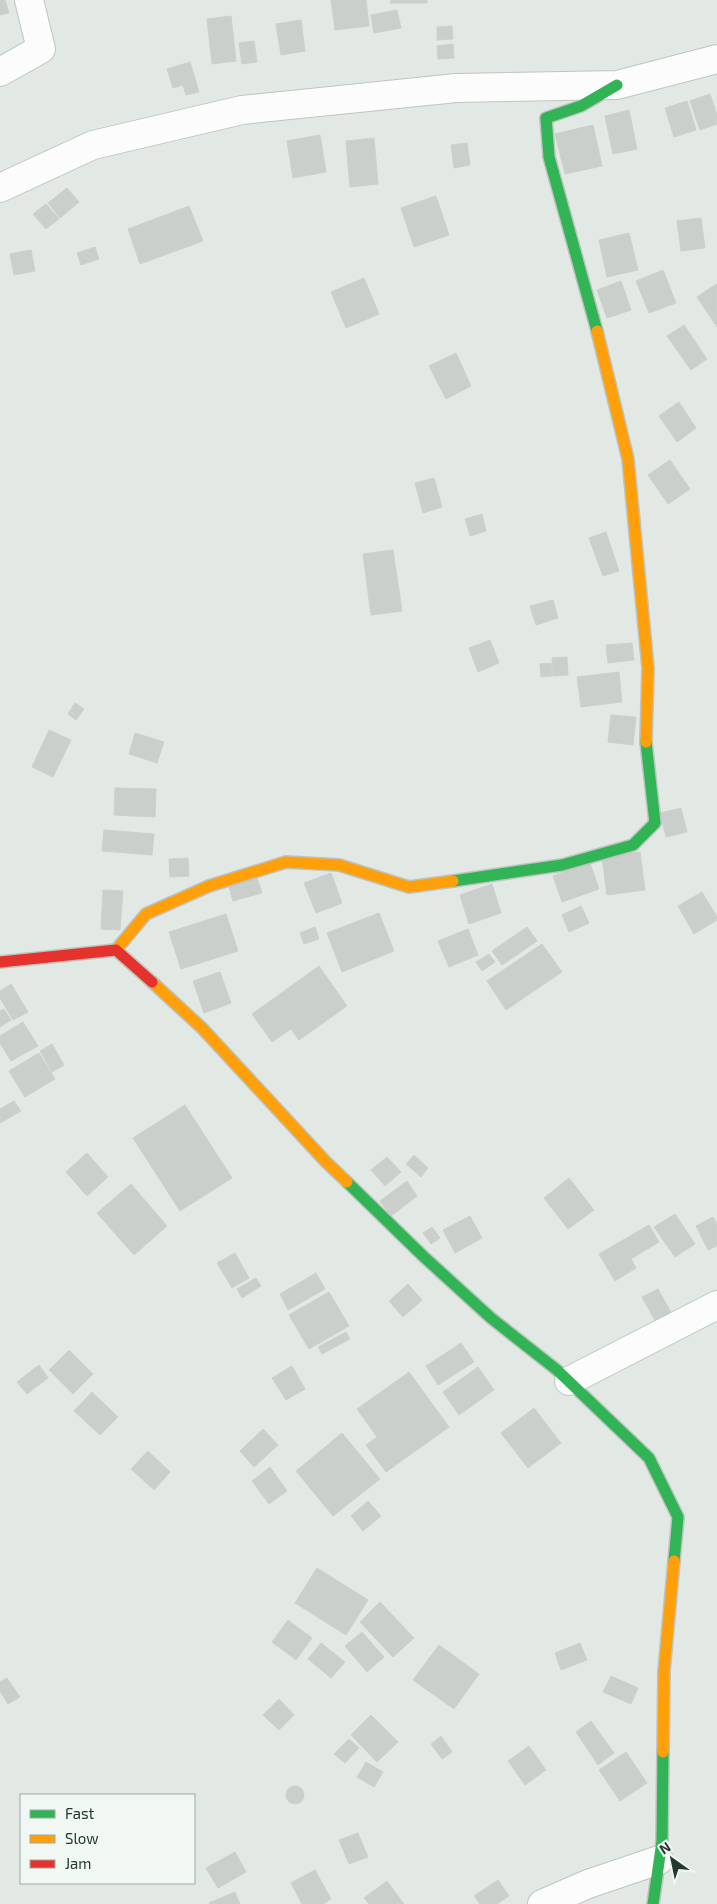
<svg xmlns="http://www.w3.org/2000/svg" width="717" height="1904" viewBox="0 0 717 1904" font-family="'Exo 2',sans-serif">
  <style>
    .building { fill: #cacfcc; stroke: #cbd1cd }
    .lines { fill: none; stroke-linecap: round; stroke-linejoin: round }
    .street-casing { stroke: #bfc5c1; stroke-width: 30 }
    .fast-casing { stroke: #bdc4bf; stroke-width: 14 }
    .slow-casing { stroke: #bdc4bf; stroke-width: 14 }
    .jam-casing { stroke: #bdc4bf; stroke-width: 14 }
    .street { stroke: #fbfcfb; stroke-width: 28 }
    .fast { stroke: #30b455; stroke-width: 11 }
    .slow { stroke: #ff9f0a; stroke-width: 11 }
    .jam { stroke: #e5322d; stroke-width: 11 }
  </style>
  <rect width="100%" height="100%" fill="#e2e8e4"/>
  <g class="building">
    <polygon points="0,0 5,0 9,13 0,15"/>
    <polygon points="331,0 366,0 369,26 335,30"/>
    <polygon points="391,0 427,0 427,3 390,3"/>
    <polygon points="397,10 401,28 374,33 371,15"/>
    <polygon points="231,16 236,61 212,64 207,19"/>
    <polygon points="301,20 305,51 281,55 276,24"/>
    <polygon points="452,26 453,39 437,40 437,27"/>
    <polygon points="254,41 257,62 242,64 239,43"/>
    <polygon points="453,44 454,58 438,59 437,46"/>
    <polygon points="190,62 199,92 186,95 183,85 173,88 167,69"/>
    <polygon points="710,94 717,115 717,124 700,130 690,101"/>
    <polygon points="687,101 696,130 674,137 665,108"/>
    <polygon points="629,110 637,149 613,154 605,116"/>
    <polygon points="593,125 602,166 565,174 555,134"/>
    <polygon points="320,135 326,172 293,178 287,141"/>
    <polygon points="374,138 378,184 350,187 346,141"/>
    <polygon points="467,143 470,165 454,168 451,145"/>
    <polygon points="67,188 79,202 60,218 48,203"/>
    <polygon points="436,196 449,235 414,247 401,208"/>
    <polygon points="46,204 59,219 46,229 33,214"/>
    <polygon points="189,206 203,241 140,264 128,229"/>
    <polygon points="701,218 705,248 681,251 677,221"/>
    <polygon points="629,233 638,270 607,277 599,240"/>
    <polygon points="95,247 99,259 81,265 77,253"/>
    <polygon points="31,250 35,271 14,275 10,254"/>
    <polygon points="663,270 676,303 649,313 636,281"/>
    <polygon points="364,278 379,314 346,328 331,292"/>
    <polygon points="621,281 631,310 607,318 597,290"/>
    <polygon points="716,284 717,285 717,327 697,297"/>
    <polygon points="684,325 707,359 691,370 667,336"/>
    <polygon points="456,353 471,386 446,399 429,366"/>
    <polygon points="679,402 696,428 677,442 659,416"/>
    <polygon points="670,460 690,489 668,504 648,475"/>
    <polygon points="434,478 442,507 423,513 415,483"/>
    <polygon points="482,514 486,531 470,536 465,519"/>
    <polygon points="606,532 619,571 603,576 589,538"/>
    <polygon points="393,550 402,611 371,615 363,554"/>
    <polygon points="553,600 558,618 536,625 530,606"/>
    <polygon points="490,640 499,663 478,672 469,648"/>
    <polygon points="632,643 634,660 608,663 606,645"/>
    <polygon points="567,657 568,675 553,676 552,658"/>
    <polygon points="551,663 552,676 541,677 540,664"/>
    <polygon points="619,672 622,702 581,707 577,677"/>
    <polygon points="75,703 84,709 76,720 68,714"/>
    <polygon points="611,715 636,717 633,745 608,742"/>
    <polygon points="49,730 71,740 53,777 32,767"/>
    <polygon points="135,733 164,742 157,763 129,754"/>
    <polygon points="115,788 156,789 155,817 114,815"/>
    <polygon points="681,808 687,832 666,837 660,813"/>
    <polygon points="104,830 154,834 152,855 102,851"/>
    <polygon points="640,852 645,890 607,895 602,857"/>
    <polygon points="188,858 189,876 170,877 169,859"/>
    <polygon points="590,863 599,889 562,902 553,876"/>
    <polygon points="331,873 342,903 316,913 304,883"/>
    <polygon points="256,875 262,893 233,901 228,884"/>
    <polygon points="492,884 501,913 469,924 460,895"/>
    <polygon points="103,890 123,891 120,930 101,929"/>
    <polygon points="702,892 717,917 717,920 694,934 678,906"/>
    <polygon points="581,906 589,923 569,932 562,915"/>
    <polygon points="379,913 394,951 342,972 327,933"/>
    <polygon points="226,914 238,951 181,969 169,932"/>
    <polygon points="315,927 319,939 304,944 300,933"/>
    <polygon points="527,927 537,941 502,965 492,951"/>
    <polygon points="468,929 478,955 449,967 438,941"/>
    <polygon points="542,944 562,972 506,1010 487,981"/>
    <polygon points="489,954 495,962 482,971 476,962"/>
    <polygon points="319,966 347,1006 299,1040 291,1029 272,1042 252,1014"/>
    <polygon points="220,972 231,1003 204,1013 193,981"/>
    <polygon points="11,984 28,1012 13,1020 0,998 0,991"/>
    <polygon points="4,1009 11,1020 0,1027 0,1011"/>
    <polygon points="23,1022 38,1046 11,1061 0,1043 0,1036"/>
    <polygon points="52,1044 64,1065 52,1072 40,1051"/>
    <polygon points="39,1053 55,1079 25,1097 9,1071"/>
    <polygon points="14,1101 21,1111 0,1123 0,1109"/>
    <polygon points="185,1105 232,1178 180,1211 133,1138"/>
    <polygon points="87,1153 108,1177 87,1196 66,1172"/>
    <polygon points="414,1155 428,1168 421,1177 406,1164"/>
    <polygon points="387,1157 401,1172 385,1186 371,1170"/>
    <polygon points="569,1178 594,1210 568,1229 544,1198"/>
    <polygon points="407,1181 417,1196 391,1216 380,1201"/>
    <polygon points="131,1184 167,1226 134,1255 97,1213"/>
    <polygon points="675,1214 695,1244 675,1257 654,1227"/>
    <polygon points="470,1216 482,1238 455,1253 443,1230"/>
    <polygon points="713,1217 717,1224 717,1246 708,1250 696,1226"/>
    <polygon points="649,1225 659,1242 631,1259 636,1268 615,1281 599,1254"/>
    <polygon points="432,1227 440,1238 431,1244 423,1233"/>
    <polygon points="235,1253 249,1278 232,1288 217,1263"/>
    <polygon points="316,1273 325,1289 288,1310 280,1294"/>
    <polygon points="256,1278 261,1286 242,1298 237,1289"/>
    <polygon points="408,1284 422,1300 403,1317 389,1301"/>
    <polygon points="658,1289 673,1316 657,1324 642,1297"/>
    <polygon points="329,1292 349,1326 309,1349 289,1315"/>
    <polygon points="346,1332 350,1339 322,1354 318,1347"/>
    <polygon points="461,1343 474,1362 438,1385 426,1366"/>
    <polygon points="69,1350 93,1374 73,1394 49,1370"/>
    <polygon points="39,1365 48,1378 27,1394 17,1382"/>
    <polygon points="292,1366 305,1389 286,1400 272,1378"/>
    <polygon points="478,1367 494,1390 459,1415 443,1392"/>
    <polygon points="409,1372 449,1427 386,1472 366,1445 377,1437 357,1409"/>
    <polygon points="92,1392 118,1417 100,1435 74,1411"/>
    <polygon points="534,1408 561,1443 528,1468 501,1433"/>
    <polygon points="263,1429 278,1445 254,1467 240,1451"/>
    <polygon points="342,1433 380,1479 333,1516 296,1471"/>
    <polygon points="148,1451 170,1472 154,1490 131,1469"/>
    <polygon points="270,1467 287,1491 269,1504 252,1481"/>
    <polygon points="368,1501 381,1516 363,1531 351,1516"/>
    <polygon points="317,1568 368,1600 346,1635 295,1603"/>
    <polygon points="380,1602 414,1638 393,1657 360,1622"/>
    <polygon points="288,1620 312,1638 296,1660 272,1642"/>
    <polygon points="362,1632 384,1657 367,1672 345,1646"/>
    <polygon points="321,1643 345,1662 331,1678 308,1659"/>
    <polygon points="580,1643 587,1660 561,1670 555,1653"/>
    <polygon points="439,1645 479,1674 454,1709 413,1680"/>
    <polygon points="611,1676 638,1688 631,1704 603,1692"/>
    <polygon points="7,1678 20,1697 8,1704 0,1691 0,1682"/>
    <polygon points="279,1699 294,1715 279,1730 263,1715"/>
    <polygon points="371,1715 398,1742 377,1762 351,1735"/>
    <polygon points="591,1721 614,1753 598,1765 576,1732"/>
    <polygon points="441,1736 452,1752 442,1759 431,1744"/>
    <polygon points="349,1739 359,1748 345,1763 334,1754"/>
    <polygon points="529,1746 546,1770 525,1785 508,1761"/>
    <polygon points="626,1752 647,1783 620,1801 599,1770"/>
    <polygon points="366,1762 383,1772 374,1787 357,1777"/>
    <circle cx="295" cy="1795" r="9"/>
    <polygon points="358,1833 368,1857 349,1864 339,1840"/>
    <polygon points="235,1852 246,1872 218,1888 206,1868"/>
    <polygon points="315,1870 331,1899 323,1904 302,1904 291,1883"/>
    <polygon points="498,1880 509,1896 497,1904 480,1904 474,1896"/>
    <polygon points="387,1881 404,1904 369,1904 364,1898"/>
    <polygon points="235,1892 240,1904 210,1904 209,1903"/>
  </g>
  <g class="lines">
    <g class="street-casing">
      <g id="street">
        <polyline points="0,72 41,49 29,0"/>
        <polyline points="0,188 93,145 242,110 456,88 617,85 717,59"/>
        <polyline points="569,1381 717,1305"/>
        <polyline points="542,1904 588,1884 659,1860"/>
      </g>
    </g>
    <g class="fast-casing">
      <g id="fast">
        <polyline points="597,331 549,157 546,118 581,106 617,85"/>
        <polyline points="453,881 562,865 633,845 655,823 646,742"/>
        <polyline points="347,1182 423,1256 491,1318 557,1370 649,1458 678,1517 674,1561"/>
        <polyline points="653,1904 662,1841 663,1752"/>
      </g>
    </g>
    <g class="slow-casing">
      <g id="slow">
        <polyline points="597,331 628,459 648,668 646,742"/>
        <polyline points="116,950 146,914 209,886 286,862 339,865 409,887 453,881"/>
        <polyline points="152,982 202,1028 326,1162 347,1182"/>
        <polyline points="663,1752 664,1671 674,1561"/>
      </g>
    </g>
    <g class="jam-casing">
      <polyline id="jam" points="0,962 116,950 152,982"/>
    </g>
    <use href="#street" class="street"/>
    <use href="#fast" class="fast"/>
    <use href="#slow" class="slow"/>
    <use href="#jam" class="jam"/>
  </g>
  <rect x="20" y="1794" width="175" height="90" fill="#f1f7f2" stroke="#9eaba3"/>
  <rect x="30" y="1810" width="25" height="8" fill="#30b455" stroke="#9eaba3"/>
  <text x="65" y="1819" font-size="15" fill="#223a2d">Fast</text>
  <rect x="30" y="1835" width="25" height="8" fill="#ff9f0a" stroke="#9eaba3"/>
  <text x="65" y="1844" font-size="15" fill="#223a2d">Slow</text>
  <rect x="30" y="1860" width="25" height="8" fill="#e5322d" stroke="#9eaba3"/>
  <text x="65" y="1869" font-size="15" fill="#223a2d">Jam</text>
  <g transform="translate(672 1859) rotate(327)" stroke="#f1f7f2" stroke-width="4" paint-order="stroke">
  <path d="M0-4L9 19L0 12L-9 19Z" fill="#223a2d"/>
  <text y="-8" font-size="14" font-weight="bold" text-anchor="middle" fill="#223a2d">N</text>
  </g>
</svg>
